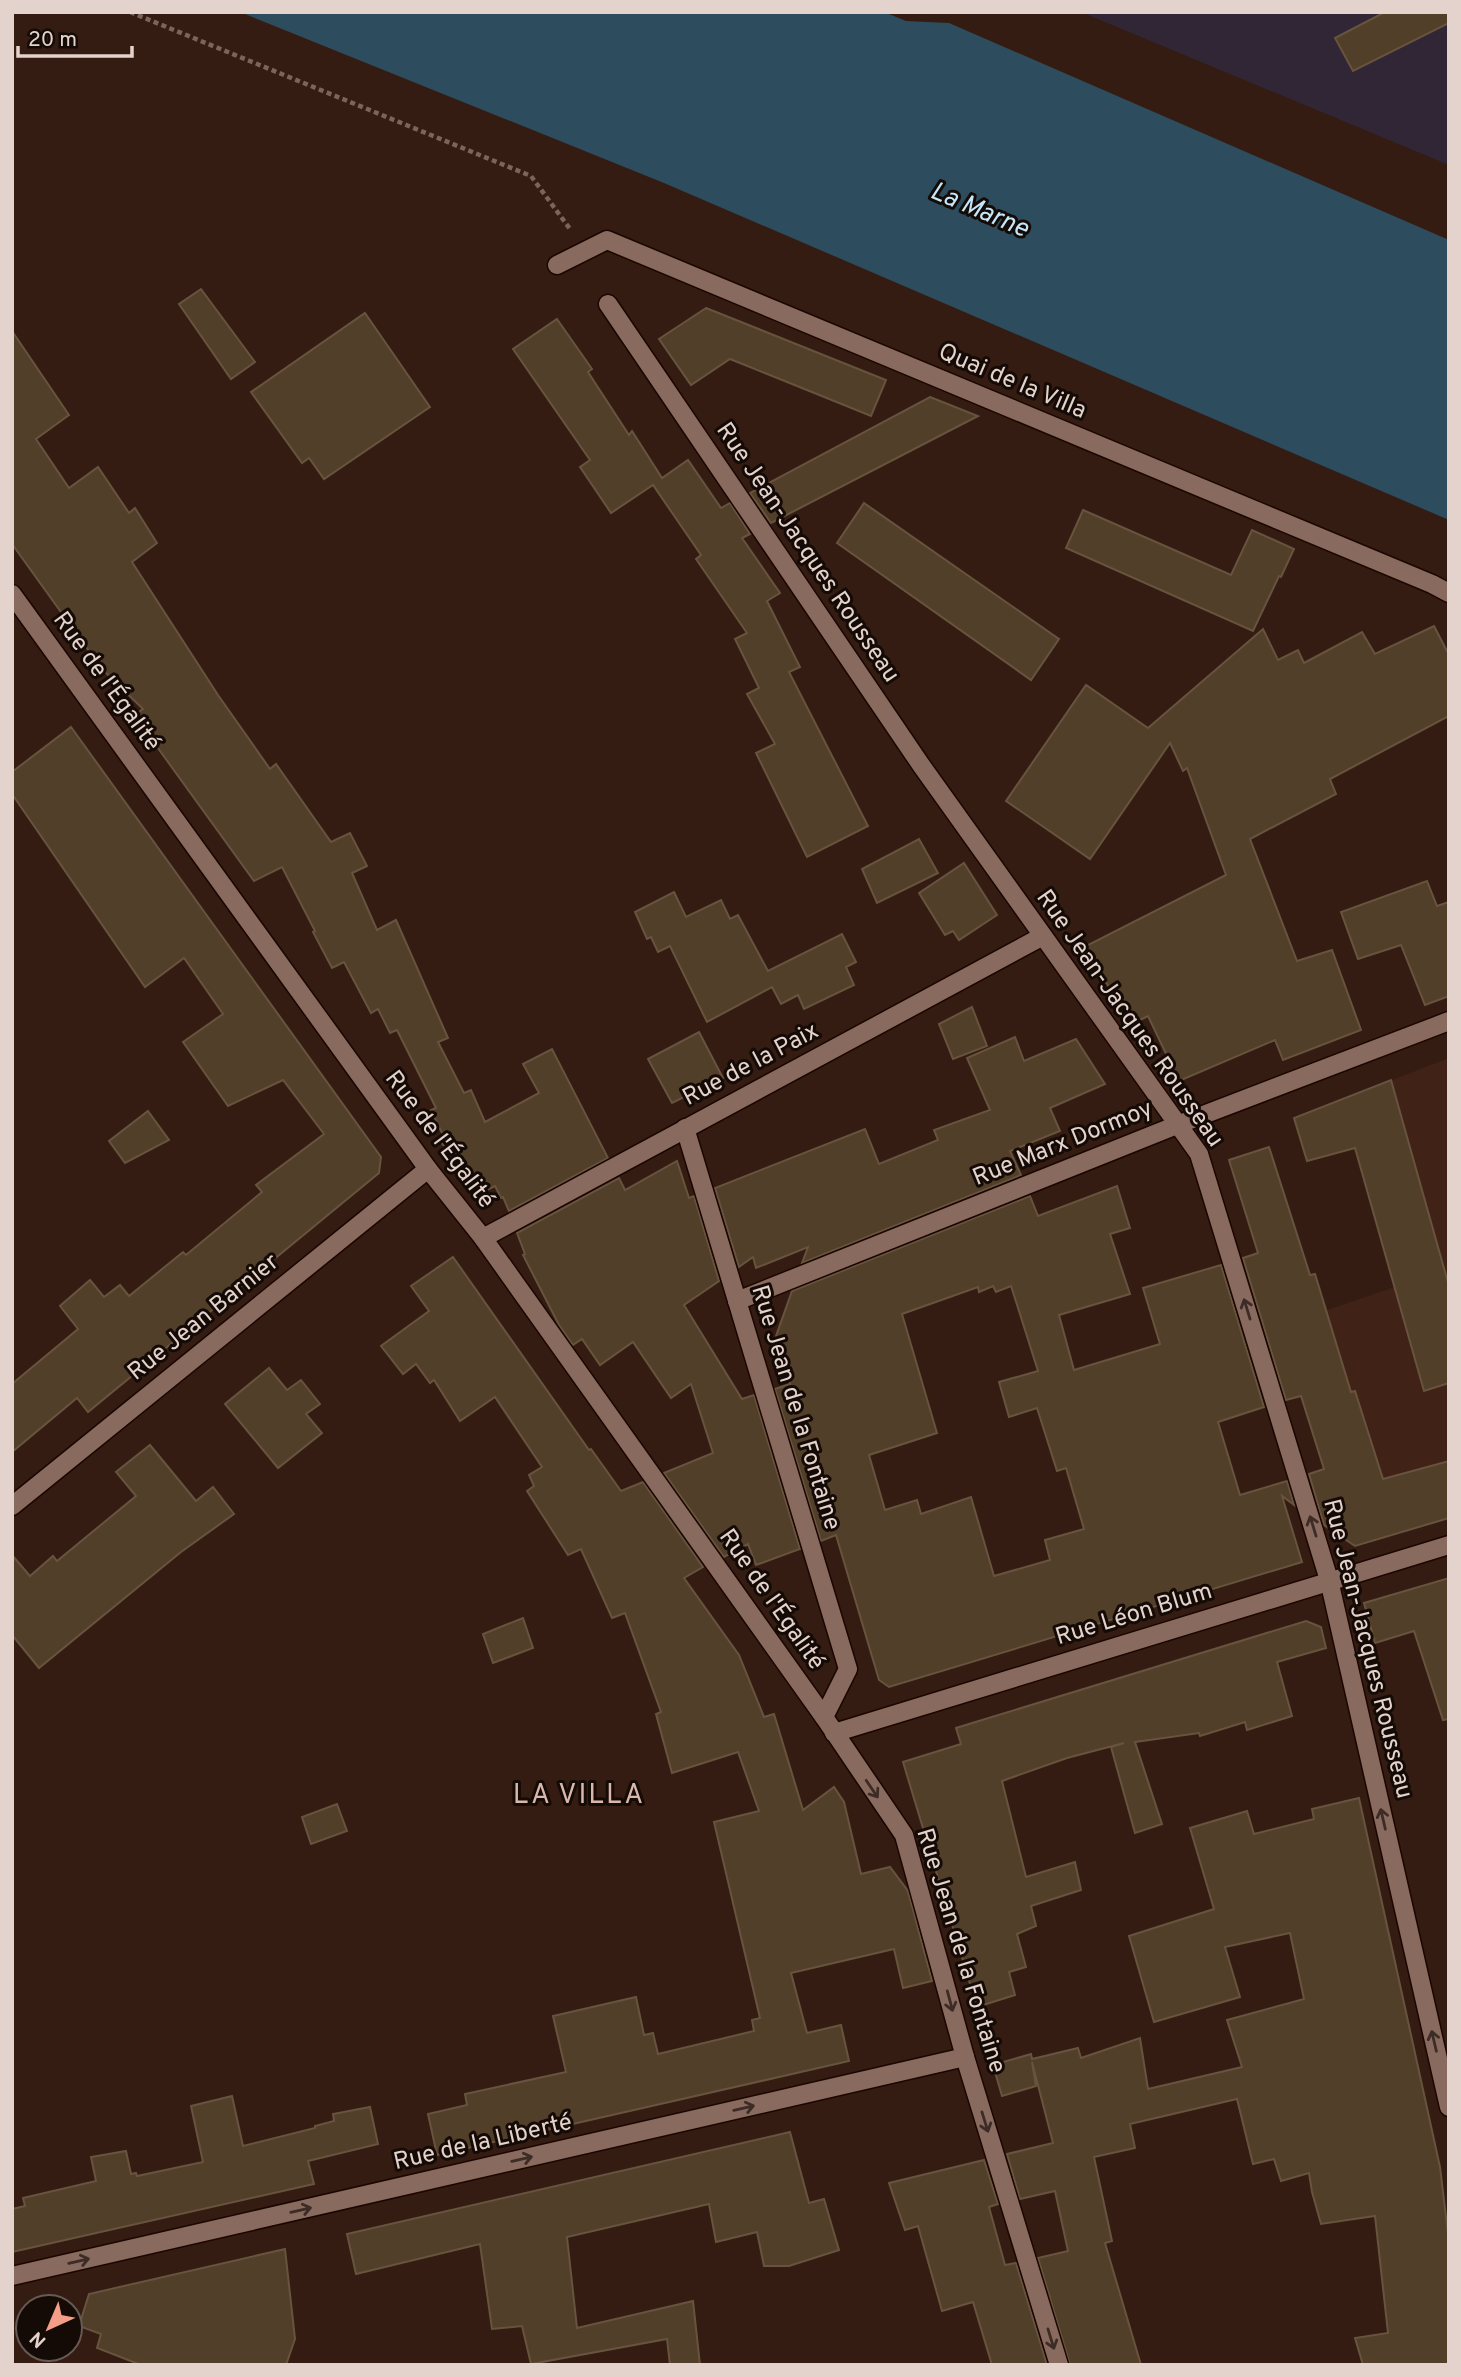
<svg xmlns="http://www.w3.org/2000/svg" width="1461" height="2377" viewBox="0 0 1461 2377" font-family="Overpass,sans-serif">
  <style>
    .industrial { fill: #312635 }
    .built { fill: #412216 }
    .water { fill: #2d4c5d }
    .building { fill: #523f2a; stroke: #67533e; stroke-width: 2; fill-rule: evenodd }
    .lines { fill: none; stroke-linecap: round; stroke-linejoin: round }
    .minor-casing { stroke: #1b0601; stroke-width: 21 }
    .path { stroke: #7a655c; stroke-width: 4.5; stroke-dasharray: 5 3.5; stroke-linecap: butt }
    .minor { stroke: #886a5f; stroke-width: 18 }
    .oneway { stroke: #3d2c25 }
    .labels { text-anchor: middle; dominant-baseline: central; stroke-width: 6; stroke-linejoin: round; paint-order: stroke }
    .street-label { font-size: 24px; fill: #e4d3cc; stroke: #140a06 }
    .water-label { font-size: 26px; font-style: italic; fill: #c5e7fc; stroke: #140a06 }
    .quarter-label { font-size: 28px; letter-spacing: 2px; fill: #d9b8ab; stroke: #140a06 }
  </style>
  <rect width="100%" height="100%" fill="#341c12"/>
  <polygon class="industrial" points="1081,12 1449,12 1449,165"/>
  <polygon class="built" points="1449,1058 1449,1518 1355,1546 1342,1537 1332,1504 1334,1500 1269,1288 1315,1274 1327,1310 1395,1287 1355,1148 1307,1161 1294,1118"/>
  <polygon class="water" points="240,12 884,12 906,21 949,23 1449,240 1449,520 664,183"/>
  <g class="building">
    <polygon points="1385,12 1449,12 1449,23 1353,71 1335,38"/>
    <polygon points="201,289 255,362 231,379 179,304"/>
    <polygon points="706,308 886,380 871,416 730,359 691,385 659,339"/>
    <polygon points="365,313 430,407 324,479 309,458 302,463 251,392"/>
    <polygon points="557,319 592,369 588,372 629,435 632,431 662,478 688,460 721,508 730,503 750,534 742,538 780,593 767,601 800,667 789,672 868,826 807,857 756,753 775,744 747,694 759,688 735,639 747,633 696,559 701,555 653,485 611,513 580,467 590,460 513,349"/>
    <polygon points="12,331 69,415 36,439 69,488 98,467 129,513 135,508 157,543 132,562 218,695 270,769 276,764 331,842 350,833 367,866 352,873 377,930 396,920 448,1038 438,1042 464,1093 471,1090 485,1122 539,1093 523,1064 552,1049 608,1158 509,1211 503,1197 501,1198 495,1186 479,1194 438,1138 443,1135 431,1110 436,1108 397,1030 390,1033 378,1009 371,1013 344,962 332,968 313,932 315,931 282,867 254,881 134,715 143,709 102,669 12,544"/>
    <polygon points="930,397 978,416 771,523 750,493"/>
    <polygon points="864,503 1059,639 1031,680 837,543"/>
    <polygon points="1083,510 1231,575 1252,530 1294,549 1281,577 1279,576 1253,631 1066,548"/>
    <polygon points="1434,626 1449,655 1449,716 1330,779 1336,794 1250,839 1297,961 1332,950 1361,1030 1283,1060 1275,1040 1179,1081 1148,1016 1134,1023 1082,948 1226,875 1187,768 1183,771 1170,743 1090,859 1006,801 1086,685 1148,728 1263,629 1278,660 1298,650 1304,663 1362,632 1375,654"/>
    <polygon points="71,727 381,1157 379,1173 88,1412 77,1398 12,1452 12,1384 78,1329 60,1306 90,1280 104,1297 120,1285 129,1296 183,1252 186,1255 262,1192 256,1185 324,1134 283,1080 228,1106 183,1042 223,1014 184,958 145,987 12,794 12,772"/>
    <polygon points="919,839 938,873 877,903 862,869"/>
    <polygon points="964,863 997,915 959,940 953,931 945,935 919,893"/>
    <polygon points="1427,881 1437,906 1449,902 1449,996 1425,1005 1401,945 1358,959 1341,912"/>
    <polygon points="674,892 686,917 721,900 730,919 738,915 768,971 842,934 856,962 846,967 854,985 804,1009 798,995 781,1004 772,987 707,1022 670,946 658,952 651,937 647,939 635,912"/>
    <polygon points="972,1007 987,1046 953,1059 939,1024"/>
    <polygon points="699,1032 723,1078 672,1103 648,1059"/>
    <polygon points="1015,1037 1024,1061 1076,1039 1105,1084 1050,1108 1060,1131 1010,1151 1021,1175 802,1263 808,1247 756,1268 753,1257 739,1267 715,1188 865,1129 879,1164 938,1140 934,1130 990,1110 967,1058"/>
    <polygon points="1391,1080 1449,1286 1449,1383 1424,1391 1355,1148 1307,1161 1294,1118"/>
    <polygon points="148,1111 169,1140 125,1163 109,1141"/>
    <polygon points="1269,1147 1310,1275 1315,1274 1351,1392 1355,1391 1383,1479 1449,1461 1449,1518 1355,1546 1324,1525 1309,1474 1324,1469 1301,1396 1286,1400 1243,1258 1258,1253 1229,1160"/>
    <polygon points="677,1161 689,1198 694,1196 719,1281 684,1305 742,1399 754,1395 800,1549 756,1565 748,1544 724,1557 664,1473 713,1453 691,1384 671,1398 633,1342 600,1365 582,1339 573,1345 559,1325 523,1255 525,1254 517,1233 619,1178 625,1190"/>
    <path d="M1117,1186l13,42 -20,6 20,60 -71,21 15,55 86,-26 -17,-56 78,-23 43,142 -46,15 22,73 47,-14 7,24 -12,-9 20,66 -413,125 -10,-7 -43,-145 -15,6 -46,-152 15,-5 -14,-48 16,-45 238,-95 8,20zM993,1286l3,6 15,-6 27,85 -39,11 10,35 28,-9 20,63 9,-3 18,61 -39,11 5,20 -56,16 -23,-79 -50,17 -4,-14 -32,10 -16,-55 68,-22 -35,-119 76,-27 1,5z"/>
    <polygon points="453,1257 589,1450 591,1449 621,1491 643,1482 703,1567 684,1578 739,1655 764,1717 774,1714 803,1810 834,1787 844,1802 861,1874 890,1867 908,1891 932,1981 903,1988 894,1949 791,1973 807,2033 841,2025 849,2061 437,2155 428,2114 467,2105 465,2094 566,2072 553,2016 636,1997 644,2035 653,2033 658,2054 754,2031 752,2020 760,2018 714,1822 759,1811 738,1752 672,1773 656,1714 661,1712 625,1613 612,1618 581,1549 568,1555 527,1491 534,1486 529,1475 542,1467 495,1397 460,1421 434,1380 430,1383 416,1364 403,1374 381,1346 429,1311 411,1286"/>
    <polygon points="269,1368 287,1390 301,1380 320,1404 306,1414 322,1433 278,1468 225,1404"/>
    <polygon points="150,1445 196,1501 213,1487 234,1514 181,1552 39,1668 12,1635 12,1555 30,1576 53,1556 57,1561 136,1496 116,1472"/>
    <polygon points="1449,1578 1449,1719 1443,1720 1414,1631 1375,1643 1364,1603"/>
    <polygon points="523,1618 533,1648 493,1663 483,1634"/>
    <polygon points="1306,1621 1321,1627 1326,1648 1277,1662 1292,1716 1247,1730 1245,1722 1200,1736 1199,1733 1135,1742 1162,1824 1135,1833 1111,1747 1124,1743 1067,1758 1002,1781 1026,1877 1075,1862 1081,1890 1031,1906 1036,1926 1017,1934 1026,1967 1009,1972 1015,1995 977,2007 903,1762 961,1744 956,1728"/>
    <polygon points="1359,1798 1440,2167 1449,2242 1449,2365 1363,2365 1355,2338 1388,2333 1375,2216 1321,2224 1312,2192 1309,2173 1281,2181 1274,2159 1253,2164 1237,2099 1130,2124 1135,2148 1094,2157 1112,2241 1105,2243 1141,2365 1070,2365 1038,2258 1068,2251 1055,2191 1020,2199 1007,2154 1053,2143 1032,2062 1036,2086 1002,2096 993,2065 1031,2054 1032,2059 1078,2048 1081,2058 1140,2038 1148,2089 1242,2067 1227,2020 1304,1999 1290,1933 1225,1947 1240,1997 1154,2022 1129,1936 1214,1909 1190,1828 1247,1811 1254,1834 1314,1819 1312,1809"/>
    <polygon points="337,1804 347,1831 311,1844 302,1817"/>
    <polygon points="232,2096 243,2146 315,2128 315,2126 334,2121 333,2114 370,2107 378,2144 308,2161 314,2184 12,2252 12,2209 25,2206 23,2198 96,2181 91,2157 126,2151 131,2174 136,2173 137,2176 203,2162 191,2106"/>
    <polygon points="790,2132 809,2203 824,2199 839,2250 789,2266 764,2266 757,2232 716,2242 709,2204 567,2237 577,2328 693,2301 700,2365 670,2365 667,2339 531,2364 522,2326 492,2329 480,2244 356,2274 347,2234"/>
    <polygon points="984,2160 998,2204 989,2207 1005,2265 1016,2263 1047,2365 992,2365 973,2302 942,2311 918,2226 905,2230 889,2183"/>
    <polygon points="285,2249 295,2339 286,2365 141,2365 97,2348 101,2334 79,2326 89,2294"/>
  </g>
  <g class="lines">
    <g class="minor-casing">
      <g id="minor">
        <polyline points="557,265 607,240 1432,584 1449,593"/>
        <polyline points="608,304 921,765 1199,1154 1329,1580 1449,2107"/>
        <polyline points="12,594 428,1169 483,1238 824,1717"/>
        <polyline points="685,1128 848,1669 824,1717 904,1835 965,2057 1059,2365"/>
        <polyline points="483,1238 1043,936"/>
        <polyline points="737,1301 1177,1125 1449,1021"/>
        <polyline points="12,1506 428,1169"/>
        <polyline points="834,1733 1449,1545"/>
        <polyline points="12,2276 965,2057"/>
      </g>
    </g>
    <polyline class="path" points="130,12 531,176 570,229"/>
    <use href="#minor" class="minor"/>
  </g>
  <defs><path id="oneway-shaft" d="M-6 0H5M1.5-3L5.5 0L1.5 3" fill="none" stroke-width="1.6" stroke-linecap="round" stroke-linejoin="round" transform="scale(1.75)"/></defs>
  <g class="oneway">
    <use href="#oneway-shaft" transform="translate(1247 1309) rotate(-107)"/>
    <use href="#oneway-shaft" transform="translate(1313 1526) rotate(-107)"/>
    <use href="#oneway-shaft" transform="translate(872 1789) rotate(56)"/>
    <use href="#oneway-shaft" transform="translate(1383 1819) rotate(-103)"/>
    <use href="#oneway-shaft" transform="translate(950 2001) rotate(75)"/>
    <use href="#oneway-shaft" transform="translate(1434 2041) rotate(-103)"/>
    <use href="#oneway-shaft" transform="translate(744 2108) rotate(-13)"/>
    <use href="#oneway-shaft" transform="translate(985 2122) rotate(73)"/>
    <use href="#oneway-shaft" transform="translate(522 2159) rotate(-13)"/>
    <use href="#oneway-shaft" transform="translate(301 2210) rotate(-13)"/>
    <use href="#oneway-shaft" transform="translate(79 2261) rotate(-13)"/>
    <use href="#oneway-shaft" transform="translate(1051 2339) rotate(73)"/>
  </g>
  <g class="labels">
    <g class="street-label">
      <text transform="translate(1012 382) rotate(23)">Quai de la Villa</text>
      <text transform="translate(807 553) rotate(56)">Rue Jean-Jacques Rousseau</text>
      <text transform="translate(106 682) rotate(54)">Rue de l'Égalité</text>
      <text transform="translate(1129 1019) rotate(55)">Rue Jean-Jacques Rousseau</text>
      <text transform="translate(751 1065) rotate(-28)">Rue de la Paix</text>
      <text transform="translate(439 1140) rotate(53)">Rue de l'Égalité</text>
      <text transform="translate(1063 1144) rotate(-22)">Rue Marx Dormoy</text>
      <text transform="translate(204 1318) rotate(-39)">Rue Jean Barnier</text>
      <text transform="translate(795 1408) rotate(73)">Rue Jean de la Fontaine</text>
      <text transform="translate(771 1600) rotate(55)">Rue de l'Égalité</text>
      <text transform="translate(1134 1615) rotate(-17)">Rue Léon Blum</text>
      <text transform="translate(1367 1649) rotate(76)">Rue Jean-Jacques Rousseau</text>
      <text transform="translate(960 1951) rotate(73)">Rue Jean de la Fontaine</text>
      <text transform="translate(483 2143) rotate(-13)">Rue de la Liberté</text>
    </g>
    <g class="water-label">
      <text transform="translate(979 211) rotate(23)">La Marne</text>
    </g>
    <g class="quarter-label">
      <text x="579" y="1796">LA VILLA</text>
    </g>
  </g>
  <rect width="1461" height="2377" fill="none" stroke="#e4d3cc" stroke-width="28"/>
  <g transform="translate(49 2328) rotate(224)"><circle r="33" fill="#140a06" stroke="#675a55" stroke-width="2"/>
  <path d="M0-5L12 26L0 18L-12 26Z" fill="#f49e88"/>
  <text y="-10" font-size="19" font-weight="bold" text-anchor="middle" fill="#e4d3cc">N</text>
  </g>
  <path d="M18 46v10h114v-10" fill="none" stroke="#e4d3cc" stroke-width="3.5"/>
  <text x="28" y="46" font-size="21" fill="#e4d3cc" stroke="#140a06" stroke-width="5" paint-order="stroke">20 m</text>
</svg>
